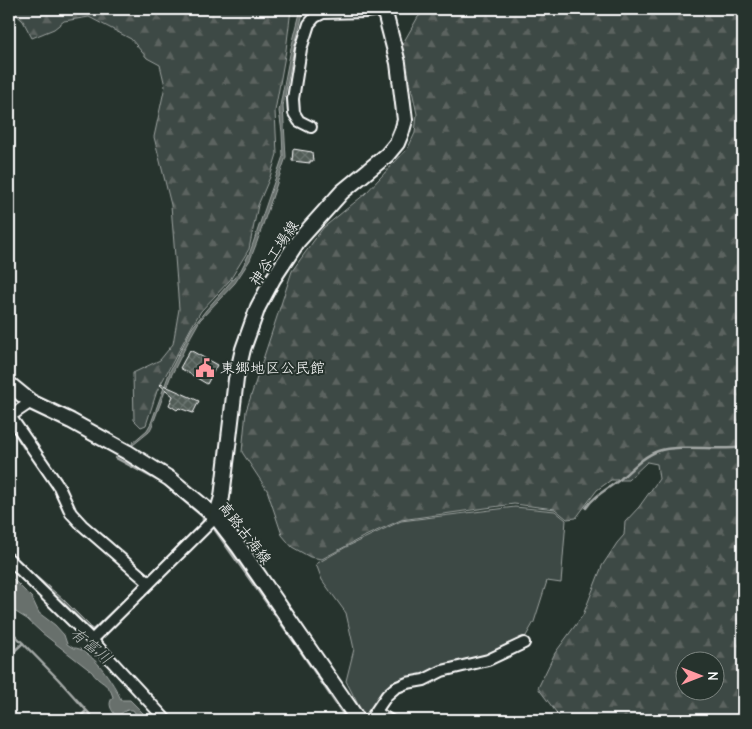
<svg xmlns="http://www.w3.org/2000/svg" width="752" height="729" viewBox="0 0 752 729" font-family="'Comic Neue','Klee One',sans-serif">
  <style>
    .grass { fill: #3e4944; stroke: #9ea4a2 }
    .forest { fill: url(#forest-firs); stroke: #9ea4a2; fill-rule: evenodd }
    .water { fill: #67706c; stroke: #a4a9a7 }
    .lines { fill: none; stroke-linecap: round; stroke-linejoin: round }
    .stream { stroke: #a4a9a7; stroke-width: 2.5 }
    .building { fill: url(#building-cross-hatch); stroke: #fff }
    .lane-casing { stroke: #fff; stroke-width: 9 }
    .street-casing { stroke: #fff; stroke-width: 14 }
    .secondary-casing { stroke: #fff; stroke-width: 18 }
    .lane { stroke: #26332d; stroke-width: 5 }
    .street { stroke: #26332d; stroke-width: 10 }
    .secondary { stroke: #26332d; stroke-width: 14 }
    .labels { text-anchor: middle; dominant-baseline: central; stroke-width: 4; stroke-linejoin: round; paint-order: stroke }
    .street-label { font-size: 15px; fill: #fff; stroke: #26332d }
    .poi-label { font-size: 15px; fill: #fff; stroke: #26332d; text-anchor: start }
    .water-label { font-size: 16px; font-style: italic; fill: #b3b8b6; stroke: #26332d }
  </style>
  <defs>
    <pattern id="forest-firs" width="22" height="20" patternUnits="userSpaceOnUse" patternTransform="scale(1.25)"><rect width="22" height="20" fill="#3e4944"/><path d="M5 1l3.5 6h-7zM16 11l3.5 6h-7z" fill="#5b6460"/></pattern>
    <pattern id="building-cross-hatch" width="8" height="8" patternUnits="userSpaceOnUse" patternTransform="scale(1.25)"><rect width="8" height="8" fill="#515c57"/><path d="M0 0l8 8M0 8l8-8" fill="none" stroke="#6b7470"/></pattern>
  </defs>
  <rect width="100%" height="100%" fill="#26332d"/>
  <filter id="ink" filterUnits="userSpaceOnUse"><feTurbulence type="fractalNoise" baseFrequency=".02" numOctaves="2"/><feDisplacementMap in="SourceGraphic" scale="10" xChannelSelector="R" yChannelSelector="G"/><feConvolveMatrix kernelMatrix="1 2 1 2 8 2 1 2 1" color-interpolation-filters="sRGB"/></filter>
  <g filter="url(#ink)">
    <polygon class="grass" points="515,507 555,511 566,520 561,583 547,581 534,622 526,636 521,641 508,649 424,678 402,681 366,720 346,681 354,649 346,613 322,580 316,564 346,547 401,521"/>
    <g class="forest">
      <polygon points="10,9 291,9 286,50 275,111 277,154 270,177 258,205 249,249 230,280 201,311 192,326 157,391 146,425 141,427 134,420 133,373 160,360 173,344 179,309 171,205 154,137 165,86 160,65 147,58 131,39 89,17 64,21 54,29 32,38 23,21"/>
      <path d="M428,9h315v711h-181l-24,-32 17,-35 28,-38 19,-49 15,-23 7,-8 1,-13 14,-15 20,-28 -2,-15 -10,-2 -19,18h-17l-14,10 -21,28 -9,1 -12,-10 -41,-5 -113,16 -38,17 -41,22 -12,-2 -18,-10 -10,-12 -15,-45 -25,-38 4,-41 46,-140 31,-43 42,-34 43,-46 7,-15 2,-19 -15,-69 16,-28zM684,662h30v30h-30z"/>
    </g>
    <g class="water">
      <polygon points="301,9 304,9 294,49 283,106 286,157 257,242 250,260 235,283 200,320 191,336 170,378 152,426 149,432 133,445 132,443 147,430 151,423 170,371 192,328 206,310 241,270 250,252 283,156 282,132 279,111 291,49"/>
      <polygon points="9,553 63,599 91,627 89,629 9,558"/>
      <path d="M9,575l23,23 7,15 16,12 9,10 3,9 6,4c17,-2 43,38 48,52h9l20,20h-10l-7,-10c-8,-1 -11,3 -16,7 -6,-7 -10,-13 -4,-20 -4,-15 -15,-14 -21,-25l-50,-39 -15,-14 -16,-10 -2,2 1,-5z"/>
    </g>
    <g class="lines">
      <g class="stream">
        <polyline points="9,399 16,405 9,410"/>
        <polyline points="9,424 24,448"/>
        <polyline points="116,458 164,484 203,517 203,522 164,561"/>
        <path d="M586,508c8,-12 20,-18 32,-27 12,-10 25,-25 40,-30 22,-7 60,0 85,-4"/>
        <polyline points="215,530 297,646 347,720"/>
        <polyline points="9,552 28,569"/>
        <polyline points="134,592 139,586"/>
        <polyline points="88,627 93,630 128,597"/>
        <polyline points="9,629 58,679 95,720"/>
        <polyline points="9,656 23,643"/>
        <polyline points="77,720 86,711"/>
      </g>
    </g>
    <g class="building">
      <polygon points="293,149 312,152 313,161 310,161 310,163 292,161"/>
      <polygon points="190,350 217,365 207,384 180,368"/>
      <polygon points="161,384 199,401 193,413 179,408 177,410 169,405 173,396 160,385"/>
    </g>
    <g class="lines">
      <g class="lane-casing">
        <polyline id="lane" points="377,710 394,720"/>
      </g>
      <g class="street-casing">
        <g id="street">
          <polyline points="311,127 299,121 294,113 293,99 301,49 309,24 315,17 323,13 365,12 384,10"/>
          <polyline points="10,416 59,487 71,513 82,525 149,583"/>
          <polyline points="9,417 31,402"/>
          <polyline points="9,559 92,640"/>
          <polyline points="166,720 92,640 216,517"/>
          <polyline points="370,720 387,695 395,688 407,683 424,680 442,671 488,660 524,643"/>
        </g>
      </g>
      <g class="secondary-casing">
        <g id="secondary">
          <polyline points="9,384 31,402 71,421 127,452 170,479 216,517 239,547 358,720"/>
          <polyline points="216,517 222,497 236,379 243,349 258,307 273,279 298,241 342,192 387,155 397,143 402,131 405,120 398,63 384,9"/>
        </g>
      </g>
      <use href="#lane" class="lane"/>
      <use href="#street" class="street"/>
      <use href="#secondary" class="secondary"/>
    </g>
  </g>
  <defs>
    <g id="civic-bare" transform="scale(1.5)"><path d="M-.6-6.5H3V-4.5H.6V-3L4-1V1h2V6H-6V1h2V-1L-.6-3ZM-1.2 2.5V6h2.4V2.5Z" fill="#ff9aa2" stroke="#26332d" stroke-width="2.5" paint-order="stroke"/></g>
  </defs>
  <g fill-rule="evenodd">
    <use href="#civic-bare" x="205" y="368"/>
  </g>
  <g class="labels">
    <g class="street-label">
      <text transform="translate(274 253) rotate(-56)">神谷工場線</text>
      <text transform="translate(245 533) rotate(52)">高路古海線</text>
    </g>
    <g class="poi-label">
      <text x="220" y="368">東郷地区公民館</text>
    </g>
    <g class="water-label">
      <text transform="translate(91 646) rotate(39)">有富川</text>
    </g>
  </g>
  <rect width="752" height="729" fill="none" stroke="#26332d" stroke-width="30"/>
  <rect x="15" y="15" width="722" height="699" fill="none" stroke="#fff" stroke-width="2" filter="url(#ink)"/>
  <g transform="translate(700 676) rotate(90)"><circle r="24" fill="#26332d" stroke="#7d8581"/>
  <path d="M0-4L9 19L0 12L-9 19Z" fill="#ff9aa2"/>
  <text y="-8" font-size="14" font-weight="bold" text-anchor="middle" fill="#ffffff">N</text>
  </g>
</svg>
